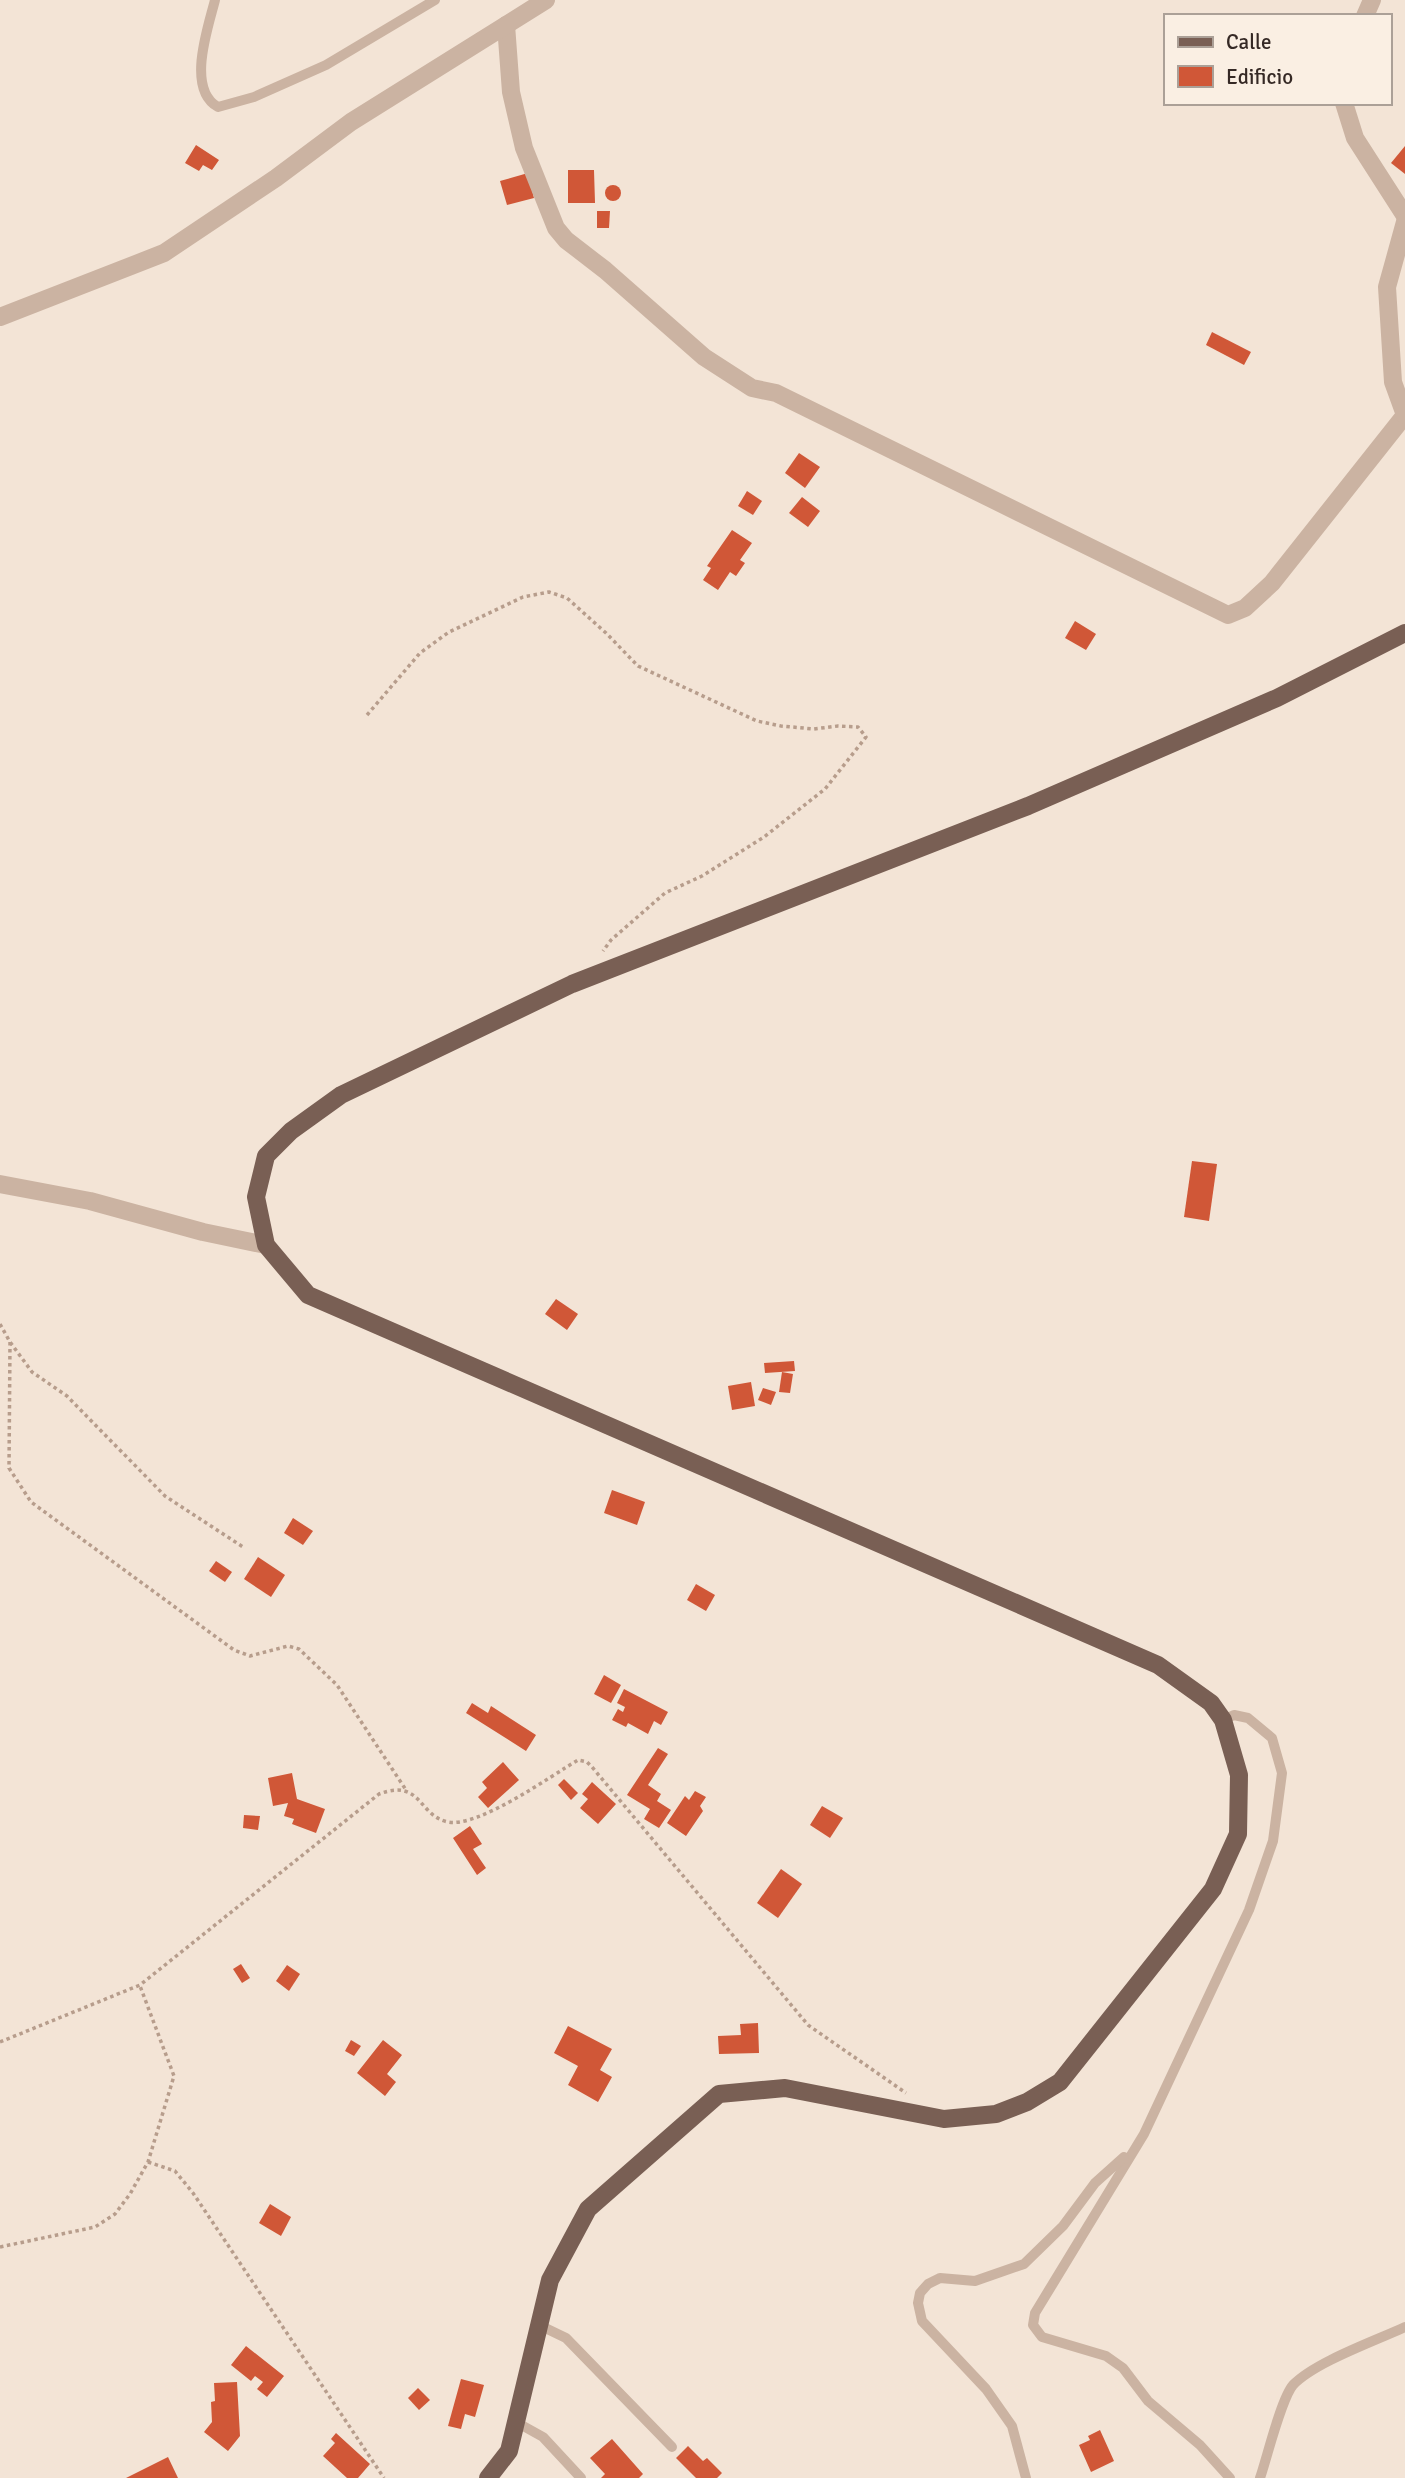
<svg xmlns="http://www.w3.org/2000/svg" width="1405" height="2478" viewBox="0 0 1405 2478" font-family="Signika,sans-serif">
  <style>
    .building { fill: #d05737 }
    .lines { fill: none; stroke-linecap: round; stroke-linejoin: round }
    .path { stroke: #b79d8c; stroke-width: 3.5; stroke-dasharray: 3.5 3.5; stroke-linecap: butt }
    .service { stroke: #cbb3a2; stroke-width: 10 }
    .minor { stroke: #cbb3a2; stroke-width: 18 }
    .primary { stroke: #795f54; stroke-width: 18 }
  </style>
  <rect width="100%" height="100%" fill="#f3e4d6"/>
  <g class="building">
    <polygon points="196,145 219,160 212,170 203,165 199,171 185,163"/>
    <polygon points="1405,146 1405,174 1391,163"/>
    <polygon points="568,170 594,170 595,203 568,203"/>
    <polygon points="528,173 534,198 507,205 500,181"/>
    <circle cx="613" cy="193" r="8"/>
    <polygon points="597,211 610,211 609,228 597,228"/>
    <polygon points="1212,332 1251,352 1244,365 1206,345"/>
    <polygon points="799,453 820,467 805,488 785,473"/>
    <polygon points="747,491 762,501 753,515 738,506"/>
    <polygon points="802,497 820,511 808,527 789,513"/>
    <polygon points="732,530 752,543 740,560 745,563 736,576 730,572 718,590 703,580 711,568 707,566"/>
    <polygon points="1075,621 1096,634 1086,650 1065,638"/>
    <polygon points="1192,1161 1217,1164 1209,1221 1184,1217"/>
    <polygon points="556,1299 578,1314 567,1330 545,1314"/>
    <polygon points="794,1361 795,1371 765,1373 764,1363"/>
    <polygon points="782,1372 793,1374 790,1393 779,1392"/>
    <polygon points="751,1382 755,1406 732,1410 728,1386"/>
    <polygon points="763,1388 776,1392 771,1405 758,1400"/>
    <polygon points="612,1490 645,1502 637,1525 604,1513"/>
    <polygon points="293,1518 313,1531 303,1545 284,1533"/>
    <polygon points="258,1557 285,1575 271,1597 244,1579"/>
    <polygon points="216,1561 232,1572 225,1582 209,1571"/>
    <polygon points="696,1584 715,1595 706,1611 687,1600"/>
    <polygon points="604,1675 621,1685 611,1703 594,1694"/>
    <polygon points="624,1689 668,1712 661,1725 654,1721 648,1734 628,1723 626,1727 612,1720 618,1709 623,1712 625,1707 617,1703"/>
    <polygon points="472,1703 488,1713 491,1706 536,1735 526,1751 466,1713"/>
    <polygon points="658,1748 668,1754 648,1785 661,1794 657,1801 671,1810 659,1828 644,1819 650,1809 627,1795"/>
    <polygon points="503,1762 519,1780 488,1808 478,1797 487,1788 482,1782"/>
    <polygon points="292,1773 297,1799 325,1809 316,1833 292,1824 294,1819 284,1816 288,1803 273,1806 268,1778"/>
    <polygon points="564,1779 578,1793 571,1800 558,1785"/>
    <polygon points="592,1782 616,1804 598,1824 580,1808 588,1799 582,1794"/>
    <polygon points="695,1791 706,1797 700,1806 703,1811 686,1836 667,1823 685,1796 689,1800"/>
    <polygon points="822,1806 843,1818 830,1838 810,1825"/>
    <polygon points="244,1815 260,1816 258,1830 243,1828"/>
    <polygon points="470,1826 482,1844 473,1849 486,1868 477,1875 453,1838"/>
    <polygon points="781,1869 802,1884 778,1918 757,1903"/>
    <polygon points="241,1964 250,1978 242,1983 233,1969"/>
    <polygon points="287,1965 300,1974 289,1991 276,1981"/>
    <polygon points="758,2023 759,2053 719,2054 718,2036 741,2035 740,2024"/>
    <polygon points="568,2026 612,2049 600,2070 612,2077 598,2102 568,2085 578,2066 554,2053"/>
    <polygon points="351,2040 361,2046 354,2056 345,2051"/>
    <polygon points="383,2040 402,2055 387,2074 396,2082 385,2096 357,2073"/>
    <polygon points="270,2204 291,2217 281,2236 259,2223"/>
    <polygon points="246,2346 284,2376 267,2397 257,2389 263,2382 255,2376 251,2381 231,2365"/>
    <polygon points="461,2379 484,2385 475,2417 465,2414 461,2429 448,2426"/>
    <polygon points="237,2382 240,2436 228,2451 204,2432 212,2422 211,2402 215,2401 214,2383"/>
    <polygon points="418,2388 430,2400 419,2410 408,2398"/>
    <polygon points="1100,2430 1114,2461 1091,2472 1079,2445 1090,2440 1088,2436"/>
    <polygon points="336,2433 370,2464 358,2478 347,2478 323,2456 335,2443 331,2439"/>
    <polygon points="612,2439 643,2474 639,2478 601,2478 605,2474 590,2458"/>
    <polygon points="688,2446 703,2461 707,2458 722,2473 717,2478 696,2478 676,2458"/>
    <polygon points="168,2457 178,2478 126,2478"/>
  </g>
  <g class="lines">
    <g class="path">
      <polyline points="367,715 420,653 449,632 523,597 549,592 567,598 606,633 638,666 757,721 781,726 814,729 838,726 858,727 866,737 825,789 764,837 702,876 665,893 611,940 603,951"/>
      <polyline points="0,1324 10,1342 32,1372 67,1396 165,1496 243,1547"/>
      <polyline points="10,1342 9,1468 31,1502 234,1650 250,1656 288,1646 299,1649 337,1685 406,1790"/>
      <path d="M0,2042l140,-57 239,-191c43,-16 39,22 69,28 30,6 103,-46 130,-62l9,2 5,5 216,258 98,68"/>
      <polyline points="148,2162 175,2171 193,2193 384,2478"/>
      <polyline points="0,2247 95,2227 115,2214 130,2194 148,2162 174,2076 140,1986"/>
    </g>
    <g class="service">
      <path d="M215,0c-7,28 -29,89 3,107l36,-10 72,-32 109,-65"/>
      <polyline points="1223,1720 1234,1715 1248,1718 1272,1738 1282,1773 1273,1841 1249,1910 1144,2134 1035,2313 1033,2325 1042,2337 1106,2356 1123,2368 1148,2401 1200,2445 1230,2478"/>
      <polyline points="539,2325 566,2338 672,2447"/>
      <polyline points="516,2422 543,2437 581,2478"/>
      <polyline points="1026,2478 1012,2426 986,2389 922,2321 918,2303 920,2293 928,2284 940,2278 975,2281 1024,2264 1063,2226 1095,2183 1124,2157"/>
      <path d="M1260,2478c7,-20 21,-79 33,-93 22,-23 82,-44 112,-58"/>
    </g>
    <g class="minor">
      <polyline points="1365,16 1372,0"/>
      <polyline points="506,25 511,92 524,148 556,228 566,240 605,270 704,357 752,388 776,393 1228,615 1245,608 1272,583 1405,415"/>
      <polyline points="1344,103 1355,138 1405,216"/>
      <polyline points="1405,222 1387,287 1393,382 1405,415"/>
      <polyline points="0,317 164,253 276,178 351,122 546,0"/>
      <polyline points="0,1184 90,1201 203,1232 266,1245"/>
    </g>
    <polyline class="primary" points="488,2478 509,2451 550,2280 588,2209 719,2094 785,2088 944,2119 996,2114 1027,2102 1060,2082 1213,1889 1238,1834 1239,1775 1223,1720 1211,1703 1158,1665 308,1295 266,1245 256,1197 266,1156 291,1131 341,1095 572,984 1028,806 1277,698 1405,633"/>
  </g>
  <rect x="1164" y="14" width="228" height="91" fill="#faefe3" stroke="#aba097" stroke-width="2"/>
  <rect x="1178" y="37" width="35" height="10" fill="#795f54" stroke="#aba097" stroke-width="2"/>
  <text x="1226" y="49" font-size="21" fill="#352925">Calle</text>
  <rect x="1178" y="66" width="35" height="21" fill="#d05737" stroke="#aba097" stroke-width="2"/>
  <text x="1226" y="84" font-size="21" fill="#352925">Edificio</text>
</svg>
